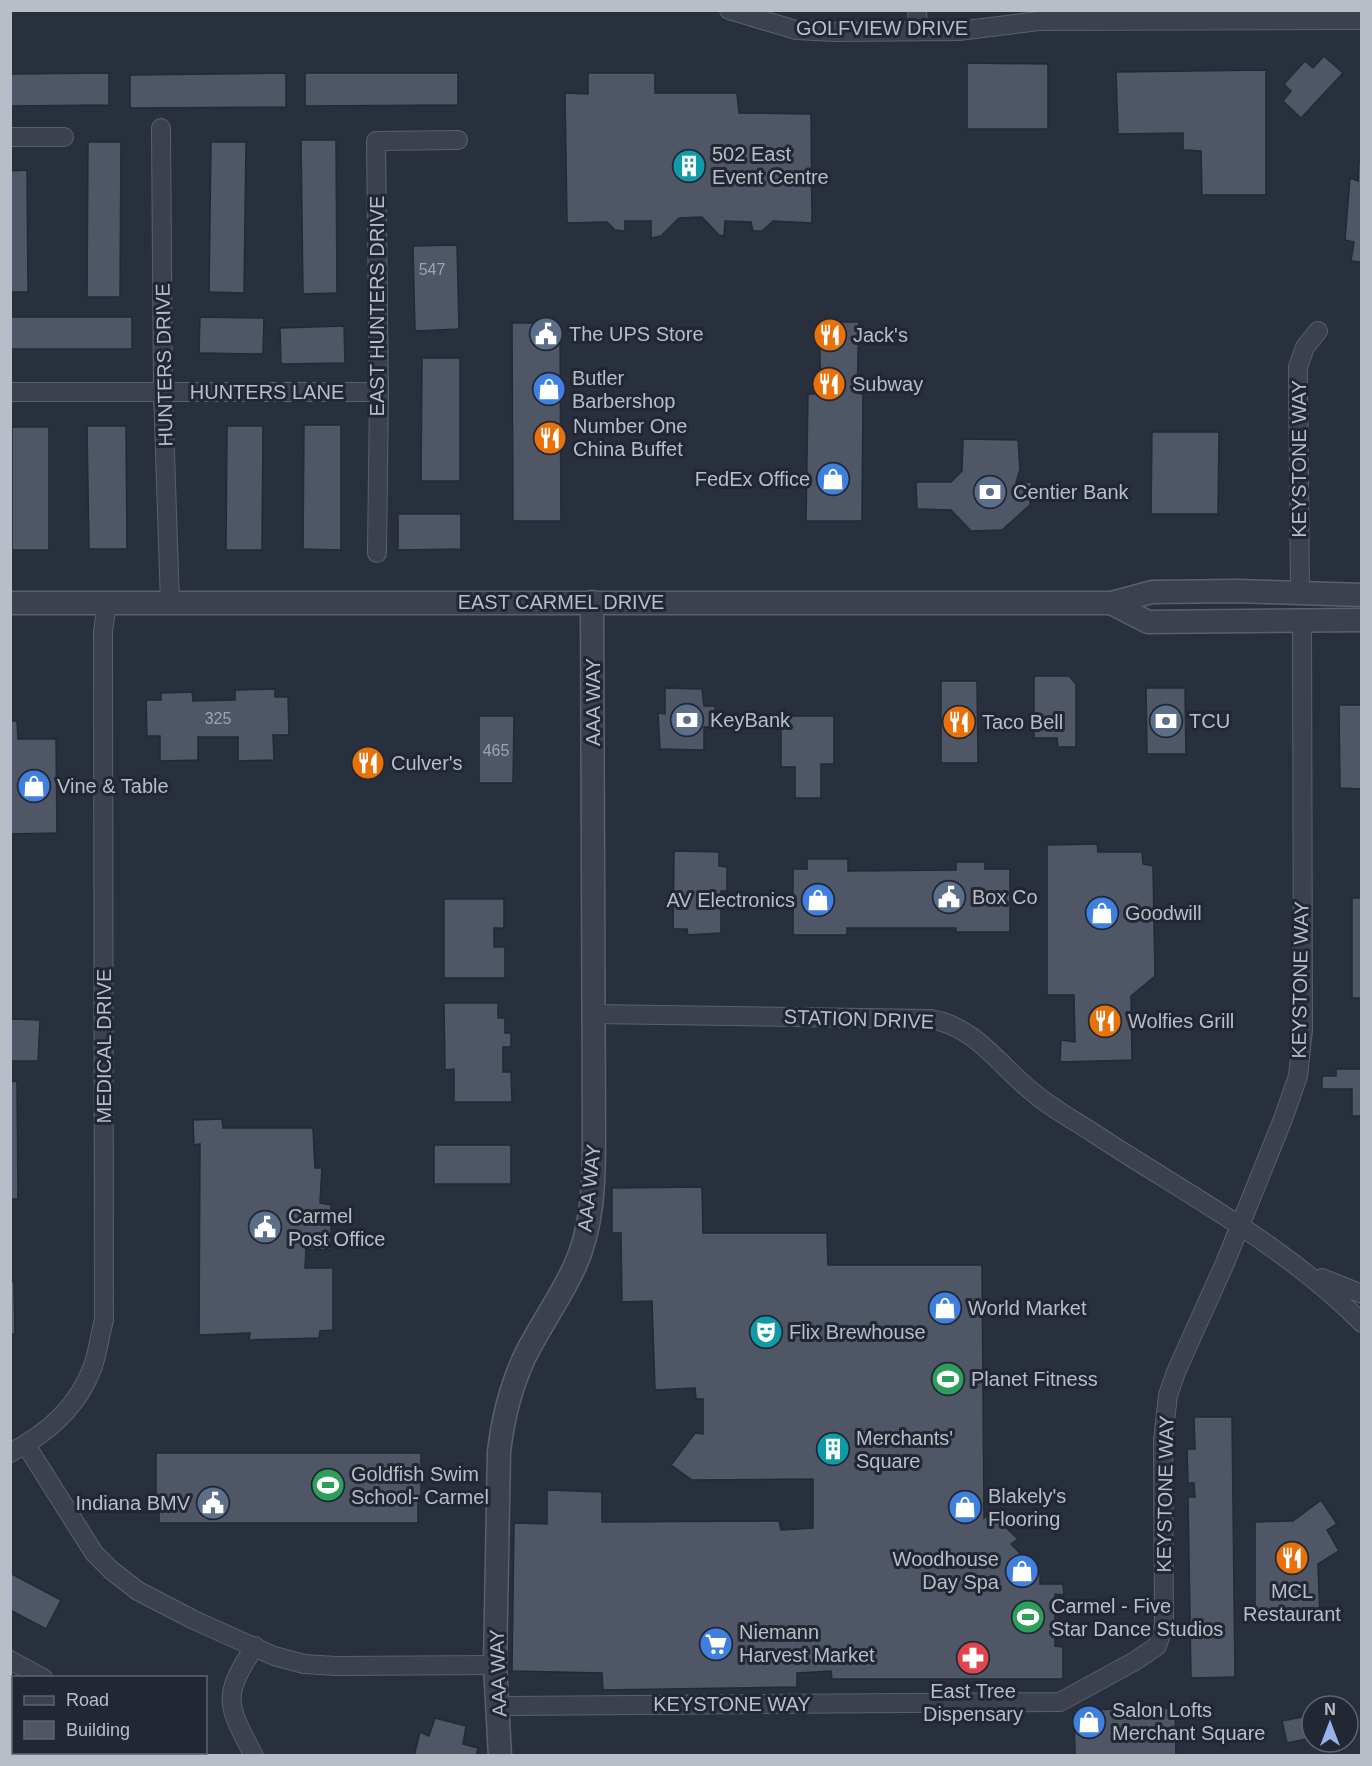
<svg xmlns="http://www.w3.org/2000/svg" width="1372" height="1766" viewBox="0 0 1372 1766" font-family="Helvetica,sans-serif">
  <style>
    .building { fill: #4f5665; stroke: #232935; stroke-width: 1.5 }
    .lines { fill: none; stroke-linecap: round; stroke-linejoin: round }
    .minor-casing { stroke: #5a606b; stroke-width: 20 }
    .tertiary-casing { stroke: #5a606b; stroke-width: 25 }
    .minor { stroke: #3c424d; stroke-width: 18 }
    .tertiary { stroke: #3c424d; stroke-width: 22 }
    .labels { text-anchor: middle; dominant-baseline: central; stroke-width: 6; stroke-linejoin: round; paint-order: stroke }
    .number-label { font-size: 16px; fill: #9ea3af }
    .street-label { font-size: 20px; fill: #b9bdc8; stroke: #212733 }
    .poi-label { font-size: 20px; fill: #b9bdc8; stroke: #212733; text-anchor: start }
  </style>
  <rect width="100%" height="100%" fill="#29303d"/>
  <g class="building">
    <polygon points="1324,56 1343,73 1301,118 1283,101 1291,91 1284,84 1305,61 1313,68"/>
    <polygon points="967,63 1048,64 1048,129 967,129"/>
    <polygon points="1266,70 1266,195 1202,195 1201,151 1183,150 1183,133 1118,134 1116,72"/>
    <polygon points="109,73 109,105 10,106 10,74"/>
    <polygon points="286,73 286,107 130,108 130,75"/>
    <polygon points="305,73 458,73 458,105 305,106"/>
    <polygon points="588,73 655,73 655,93 737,93 739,113 811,114 812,223 773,221 762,231 753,231 751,222 725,221 724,236 719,235 702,217 679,218 661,236 651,238 651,221 625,221 625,231 615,230 607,222 567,223 565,93 588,94"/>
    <polygon points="301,140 336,140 337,293 303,294"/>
    <polygon points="88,142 121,142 120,297 87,297"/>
    <polygon points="211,142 246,142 244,293 209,292"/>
    <polygon points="1359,161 1362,162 1362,262 1351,261 1354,242 1345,240 1350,178 1358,181"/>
    <polygon points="27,170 28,292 10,292 10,171"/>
    <polygon points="457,245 459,329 415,331 413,246"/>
    <rect x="10" y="317" width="122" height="32"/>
    <polygon points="200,317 264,318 263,354 199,353"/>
    <polygon points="819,322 859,322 857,393 863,394 862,521 806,521 808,394 821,394"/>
    <polygon points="512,323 560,323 561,521 513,521"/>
    <polygon points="344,326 345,363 281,364 280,328"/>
    <polygon points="422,358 460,358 460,481 421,481"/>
    <polygon points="304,425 341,425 341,550 303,549"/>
    <polygon points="87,426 126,426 127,549 89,549"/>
    <polygon points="227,426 263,426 262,550 226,550"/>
    <rect x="12" y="427" width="37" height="123"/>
    <polygon points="1152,432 1219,432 1218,514 1151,514"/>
    <polygon points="963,439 1018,440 1020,469 1016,483 1032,482 1030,505 1002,530 971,531 951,510 917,509 916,482 951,482 962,471"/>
    <polygon points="398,514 461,514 461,549 398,550"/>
    <polygon points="1034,676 1069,676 1076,684 1076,747 1058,747 1057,738 1034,738"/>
    <polygon points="941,681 977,681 978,763 941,763"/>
    <polygon points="665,688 702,689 704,706 715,706 715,727 704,727 704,750 660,749 658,713 665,714"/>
    <polygon points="1146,688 1185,688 1186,754 1147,754"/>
    <polygon points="275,689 275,697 288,697 289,735 273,735 274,760 238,761 238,737 198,737 198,760 160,761 160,736 147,736 146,700 161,700 161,693 192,692 193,701 235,700 235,690"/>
    <polygon points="1339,705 1362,705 1362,789 1340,788"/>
    <polygon points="479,716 514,716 513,783 479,783"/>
    <polygon points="781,716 834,716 834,764 821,764 821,798 795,798 795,767 781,767"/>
    <polygon points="10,721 17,721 18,739 56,739 57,833 10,834"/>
    <polygon points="1097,844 1098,852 1142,852 1143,864 1153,866 1155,976 1131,996 1132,1060 1060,1062 1061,1040 1075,1042 1074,995 1047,995 1047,845"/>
    <polygon points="674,851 719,852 719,866 727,867 727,891 721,891 721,933 688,935 687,929 673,929"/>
    <polygon points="807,859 848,859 848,871 956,870 956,862 985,862 985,869 1010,869 1010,932 956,932 956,928 847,928 847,935 793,935 793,869 807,869"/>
    <rect x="1352" y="898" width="10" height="100"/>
    <polygon points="444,899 504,899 504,928 494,928 494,947 505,947 505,978 444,978"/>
    <polygon points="444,1003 498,1003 498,1018 505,1018 505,1033 511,1033 511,1047 503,1047 503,1072 511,1072 512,1102 454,1102 454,1069 445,1070"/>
    <polygon points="10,1019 40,1020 38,1061 10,1061"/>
    <polygon points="1336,1069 1362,1069 1362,1116 1352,1116 1352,1089 1322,1089 1322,1076 1336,1076"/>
    <polygon points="17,1081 18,1199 10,1199 10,1082"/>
    <polygon points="222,1119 223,1128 313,1128 315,1168 322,1168 320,1203 331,1205 331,1250 306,1249 305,1268 333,1268 333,1330 320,1331 319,1338 249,1340 250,1333 199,1335 200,1144 194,1145 193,1120"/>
    <rect x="434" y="1145" width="77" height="39"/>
    <polygon points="702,1187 703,1233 827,1233 828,1265 982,1265 984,1518 991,1513 1018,1539 1011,1544 1040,1574 1040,1584 1063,1584 1064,1595 1055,1594 1055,1646 1063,1647 1063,1679 832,1679 831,1671 797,1673 797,1687 603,1690 602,1673 512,1671 514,1523 547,1524 547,1490 602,1492 602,1522 779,1521 781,1530 813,1528 813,1479 692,1480 671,1465 695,1433 703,1434 703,1399 696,1399 695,1388 655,1390 652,1301 622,1302 621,1233 612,1233 612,1188"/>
    <polygon points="10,1281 14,1282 15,1334 10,1334"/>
    <polygon points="1194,1417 1232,1417 1235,1677 1191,1678 1188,1497 1195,1497 1194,1483 1188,1483 1187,1449 1195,1449"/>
    <polygon points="156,1453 421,1453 421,1502 418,1502 418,1523 159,1523 159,1502 156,1502"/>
    <polygon points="1321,1500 1337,1524 1327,1530 1339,1551 1318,1564 1320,1617 1255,1617 1255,1522 1293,1521"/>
    <polygon points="10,1573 61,1600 46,1629 10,1610"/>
    <polygon points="10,1706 14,1707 14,1741 10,1739"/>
    <polygon points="1175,1708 1176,1756 1075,1756 1074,1710"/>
    <polygon points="1312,1715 1312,1738 1287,1743 1282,1721"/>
    <polygon points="435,1718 466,1726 463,1744 478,1748 476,1756 414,1756 420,1732 429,1736"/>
    <polygon points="125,1752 177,1752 177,1756 126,1756"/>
  </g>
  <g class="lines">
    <g class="minor-casing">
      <g id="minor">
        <polyline points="729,10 796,30 835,32 959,31 1039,21 1362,20"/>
        <polyline points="917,10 918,31"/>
        <polyline points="161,128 163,393 170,603"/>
        <polyline points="10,137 64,137"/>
        <polyline points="10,392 379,392"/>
        <polyline points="377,553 379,392 376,141 458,140"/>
        <polyline points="1300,593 1298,367 1305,347 1318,331"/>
        <path d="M594,1014l336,5c46,7 70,48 105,75 18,15 40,27 60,40 91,60 190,111 267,189"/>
        <polyline points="1322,1278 1362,1294"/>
        <polyline points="26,1445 94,1553 111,1570 138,1591 194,1620 274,1656 304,1664 336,1666 495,1665"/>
        <path d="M10,1453c38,-20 68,-46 83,-87 5,-15 7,-31 11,-46l-1,-688 4,-30"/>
        <polyline points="10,1660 43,1678"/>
        <polyline points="498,1706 1060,1702 1135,1661 1157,1646 1164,1626 1163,1440 1168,1395 1176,1372 1225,1263 1283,1119 1298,1076 1303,1030 1302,620"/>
        <polyline points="59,1752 59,1756"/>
        <path d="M254,1756c-27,-52 -33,-58 1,-110"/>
      </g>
    </g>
    <g class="tertiary-casing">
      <g id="tertiary">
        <polyline points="10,603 1111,603 1152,592 1237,591 1362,595"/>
        <polyline points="1111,603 1148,622 1362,620"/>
        <path d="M500,1756l-5,-91 4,-213c4,-35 11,-64 26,-96 15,-30 35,-58 49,-88 19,-40 20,-86 20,-130l-2,-536"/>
      </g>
    </g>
    <use href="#minor" class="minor"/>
    <use href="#tertiary" class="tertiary"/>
  </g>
  <defs>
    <g id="building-disc" transform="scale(1.725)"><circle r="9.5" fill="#0f9aa8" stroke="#212733"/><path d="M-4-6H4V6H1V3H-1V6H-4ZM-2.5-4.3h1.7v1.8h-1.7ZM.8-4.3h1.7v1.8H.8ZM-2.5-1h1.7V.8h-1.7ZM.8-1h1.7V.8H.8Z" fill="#fff"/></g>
    <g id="civic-disc" transform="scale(1.725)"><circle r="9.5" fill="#5c6f8a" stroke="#212733"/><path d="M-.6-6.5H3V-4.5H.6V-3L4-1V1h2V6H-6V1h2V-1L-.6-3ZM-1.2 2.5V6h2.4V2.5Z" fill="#fff"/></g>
    <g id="restaurant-disc" transform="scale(1.725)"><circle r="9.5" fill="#e8710a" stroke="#212733"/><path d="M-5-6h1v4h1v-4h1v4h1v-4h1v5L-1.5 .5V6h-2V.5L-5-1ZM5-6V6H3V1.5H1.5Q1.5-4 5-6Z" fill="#fff"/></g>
    <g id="shop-disc" transform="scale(1.725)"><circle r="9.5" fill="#3f7fe0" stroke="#212733"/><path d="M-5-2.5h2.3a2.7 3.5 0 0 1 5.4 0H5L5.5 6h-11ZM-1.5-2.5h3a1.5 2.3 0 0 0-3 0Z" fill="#fff"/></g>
    <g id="bank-disc" transform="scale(1.725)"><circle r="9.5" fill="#5c6f8a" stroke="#212733"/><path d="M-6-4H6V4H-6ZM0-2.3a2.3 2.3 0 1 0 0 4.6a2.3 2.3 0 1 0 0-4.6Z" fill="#fff"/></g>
    <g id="theatre-disc" transform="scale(1.725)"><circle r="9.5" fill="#0f9aa8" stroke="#212733"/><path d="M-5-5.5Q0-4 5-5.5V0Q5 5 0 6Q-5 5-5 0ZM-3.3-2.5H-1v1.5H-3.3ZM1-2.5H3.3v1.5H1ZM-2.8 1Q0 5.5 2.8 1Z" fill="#fff"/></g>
    <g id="stadium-disc" transform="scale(1.725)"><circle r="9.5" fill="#2e9e5b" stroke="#212733"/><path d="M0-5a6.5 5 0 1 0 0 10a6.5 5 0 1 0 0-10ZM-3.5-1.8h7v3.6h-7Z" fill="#fff"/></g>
    <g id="supermarket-disc" transform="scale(1.725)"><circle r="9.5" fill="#3f7fe0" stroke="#212733"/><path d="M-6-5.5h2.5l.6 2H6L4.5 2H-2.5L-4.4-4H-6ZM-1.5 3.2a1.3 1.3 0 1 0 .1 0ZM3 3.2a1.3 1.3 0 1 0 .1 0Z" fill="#fff"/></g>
    <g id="pharmacy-disc" transform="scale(1.725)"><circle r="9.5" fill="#e0444e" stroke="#212733"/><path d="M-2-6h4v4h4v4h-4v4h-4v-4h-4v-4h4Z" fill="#fff"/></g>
  </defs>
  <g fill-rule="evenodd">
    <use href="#building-disc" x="689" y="166"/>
    <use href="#civic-disc" x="546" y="334"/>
    <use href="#restaurant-disc" x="830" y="335"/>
    <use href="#restaurant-disc" x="829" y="384"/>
    <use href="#shop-disc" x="549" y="389"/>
    <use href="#restaurant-disc" x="550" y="438"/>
    <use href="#shop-disc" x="833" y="479"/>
    <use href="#bank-disc" x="990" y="492"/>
    <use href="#bank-disc" x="687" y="720"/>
    <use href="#bank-disc" x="1166" y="721"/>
    <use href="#restaurant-disc" x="959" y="722"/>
    <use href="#restaurant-disc" x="368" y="763"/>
    <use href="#shop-disc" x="34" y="786"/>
    <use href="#civic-disc" x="949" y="897"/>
    <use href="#shop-disc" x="818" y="900"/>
    <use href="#shop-disc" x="1102" y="913"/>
    <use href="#restaurant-disc" x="1105" y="1021"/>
    <use href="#civic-disc" x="265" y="1227"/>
    <use href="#shop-disc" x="945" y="1308"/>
    <use href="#theatre-disc" x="766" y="1332"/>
    <use href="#stadium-disc" x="948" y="1379"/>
    <use href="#building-disc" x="833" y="1449"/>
    <use href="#stadium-disc" x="328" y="1485"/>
    <use href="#civic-disc" x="213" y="1503"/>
    <use href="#shop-disc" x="965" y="1507"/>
    <use href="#restaurant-disc" x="1292" y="1558"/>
    <use href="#shop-disc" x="1022" y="1571"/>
    <use href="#stadium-disc" x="1028" y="1617"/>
    <use href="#supermarket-disc" x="716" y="1644"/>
    <use href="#pharmacy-disc" x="973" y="1658"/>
    <use href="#shop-disc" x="1089" y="1722"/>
  </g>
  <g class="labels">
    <g class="number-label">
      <text x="432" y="269">547</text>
      <text x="218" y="718">325</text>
      <text x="496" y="750">465</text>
    </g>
    <g class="street-label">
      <text x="882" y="28">GOLFVIEW DRIVE</text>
      <text transform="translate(377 306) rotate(-90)">EAST HUNTERS DRIVE</text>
      <text transform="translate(164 365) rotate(-91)">HUNTERS DRIVE</text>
      <text x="267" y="392">HUNTERS LANE</text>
      <text transform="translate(1299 459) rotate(-90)">KEYSTONE WAY</text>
      <text x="561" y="602">EAST CARMEL DRIVE</text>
      <text transform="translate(593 702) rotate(-90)">AAA WAY</text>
      <text transform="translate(1300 980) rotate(-89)">KEYSTONE WAY</text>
      <text transform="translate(859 1019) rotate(2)">STATION DRIVE</text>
      <text transform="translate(104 1046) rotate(-90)">MEDICAL DRIVE</text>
      <text transform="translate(589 1188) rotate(-84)">AAA WAY</text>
      <text transform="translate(1165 1494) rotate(-89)">KEYSTONE WAY</text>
      <text transform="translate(498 1673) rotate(-92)">AAA WAY</text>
      <text x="732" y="1704">KEYSTONE WAY</text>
    </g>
    <g class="poi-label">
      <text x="712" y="154">502 East<tspan x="712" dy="23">Event Centre</tspan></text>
      <text x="569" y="334">The UPS Store</text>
      <text x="853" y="335">Jack's</text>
      <text x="572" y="378">Butler<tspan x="572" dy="23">Barbershop</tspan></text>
      <text x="852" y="384">Subway</text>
      <text x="573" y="426">Number One<tspan x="573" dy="23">China Buffet</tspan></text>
      <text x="810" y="479" text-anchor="end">FedEx Office</text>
      <text x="1013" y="492">Centier Bank</text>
      <text x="710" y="720">KeyBank</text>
      <text x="1189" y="721">TCU</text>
      <text x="982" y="722">Taco Bell</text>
      <text x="391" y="763">Culver's</text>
      <text x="57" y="786">Vine &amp; Table</text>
      <text x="972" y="897">Box Co</text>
      <text x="795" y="900" text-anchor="end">AV Electronics</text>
      <text x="1125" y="913">Goodwill</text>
      <text x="1128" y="1021">Wolfies Grill</text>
      <text x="288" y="1216">Carmel<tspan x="288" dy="23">Post Office</tspan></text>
      <text x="968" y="1308">World Market</text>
      <text x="789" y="1332">Flix Brewhouse</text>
      <text x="971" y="1379">Planet Fitness</text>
      <text x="856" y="1438">Merchants'<tspan x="856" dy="23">Square</tspan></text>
      <text x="351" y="1474">Goldfish Swim<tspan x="351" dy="23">School- Carmel</tspan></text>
      <text x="988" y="1496">Blakely's<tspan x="988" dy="23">Flooring</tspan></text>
      <text x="190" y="1503" text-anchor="end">Indiana BMV</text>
      <text x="999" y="1559" text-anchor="end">Woodhouse<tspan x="999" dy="23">Day Spa</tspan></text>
      <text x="1292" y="1591" text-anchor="middle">MCL<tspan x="1292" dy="23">Restaurant</tspan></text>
      <text x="1051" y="1606">Carmel - Five<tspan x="1051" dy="23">Star Dance Studios</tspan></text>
      <text x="739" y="1632">Niemann<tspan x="739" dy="23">Harvest Market</tspan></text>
      <text x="973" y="1691" text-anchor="middle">East Tree<tspan x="973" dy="23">Dispensary</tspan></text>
      <text x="1112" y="1710">Salon Lofts<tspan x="1112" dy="23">Merchant Square</tspan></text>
    </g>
  </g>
  <rect width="1372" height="1766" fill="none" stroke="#b9bdc8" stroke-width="24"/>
  <rect x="12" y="1676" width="195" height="78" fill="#212733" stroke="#5e636f" stroke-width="1.5"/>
  <rect x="24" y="1696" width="30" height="9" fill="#3c424d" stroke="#5e636f" stroke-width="1.5"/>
  <text x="66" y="1706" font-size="18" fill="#b9bdc8">Road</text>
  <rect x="24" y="1721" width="30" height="18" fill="#4f5665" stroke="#5e636f" stroke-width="1.5"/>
  <text x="66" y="1736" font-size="18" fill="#b9bdc8">Building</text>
  <g transform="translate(1330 1724)"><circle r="28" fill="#212733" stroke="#5e636f" stroke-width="1.5"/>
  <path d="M0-4.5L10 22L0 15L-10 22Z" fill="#9ab2eb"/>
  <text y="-9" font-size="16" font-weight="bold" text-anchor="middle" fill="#b9bdc8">N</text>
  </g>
</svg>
